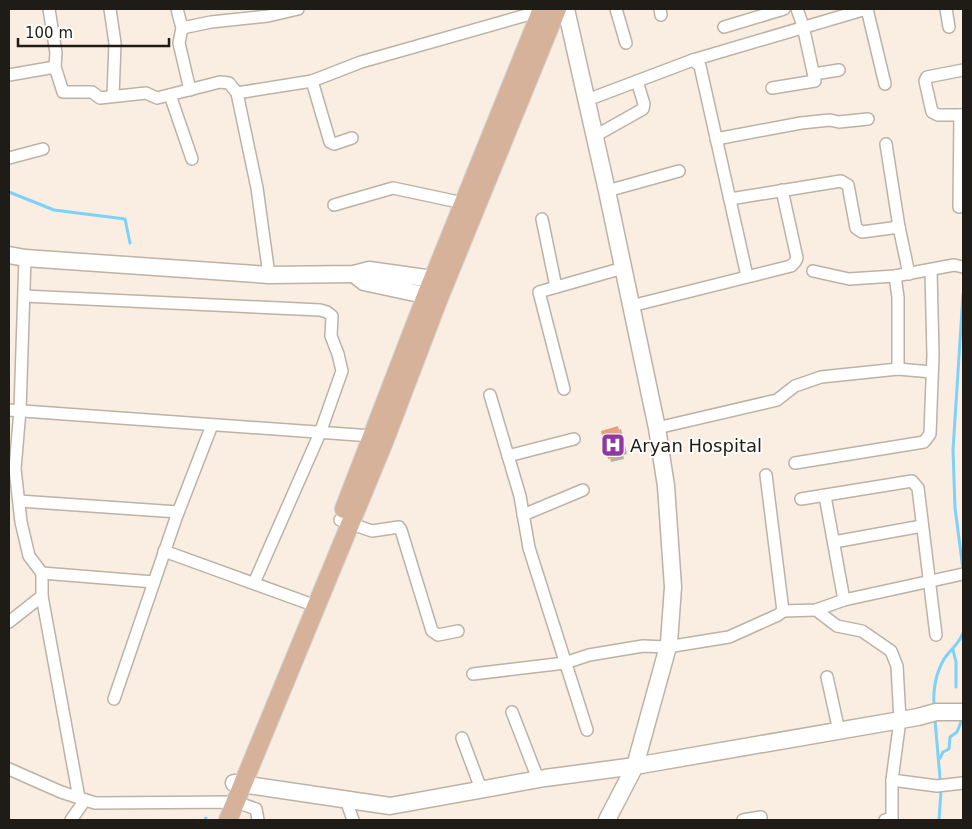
<svg xmlns="http://www.w3.org/2000/svg" width="972" height="829" viewBox="0 0 972 829" font-family="'DejaVu Sans',sans-serif">
  <style>
    .lines { fill: none; stroke-linecap: round; stroke-linejoin: round }
    .stream { stroke: #7dd1fb; stroke-width: 3 }
    .building { fill: #e89f7b; filter: url(#shadow) }
    .street-casing { stroke: #bcb2a5; stroke-width: 14 }
    .secondary-casing { stroke: #bcb2a5; stroke-width: 19 }
    .primary-casing { stroke: #d2d2d1; stroke-width: 20 }
    .street { stroke: #fff; stroke-width: 11 }
    .secondary { stroke: #fff; stroke-width: 16 }
    .primary { stroke: #d6b29a; stroke-width: 18 }
    .labels { text-anchor: middle; dominant-baseline: central; stroke-width: 4; stroke-linejoin: round; paint-order: stroke }
    .poi-label { font-size: 18px; fill: #1f1c17; stroke: #fffdfa; text-anchor: start }
  </style>
  <defs>
    <filter id="shadow"><feDropShadow dx="3" dy="3" stdDeviation="0" flood-color="#0004"/></filter>
  </defs>
  <rect width="100%" height="100%" fill="#f9eee1"/>
  <g class="lines">
    <g class="stream">
      <polyline points="9,192 54,210 125,219 130,243"/>
      <polyline points="963,569 955,508 953,450 963,294"/>
      <polyline points="953,650 956,662 956,687"/>
      <path d="M934,706c-1,-16 2,-33 10,-47 6,-9 15,-15 19,-26"/>
      <polyline points="935,720 940,778"/>
      <polyline points="940,758 943,752 949,749 950,737 957,732 963,717"/>
      <polyline points="205,820 206,818"/>
      <polyline points="939,820 941,791"/>
    </g>
  </g>
  <polygon class="building" points="618,426 624,451 620,452 621,456 608,459 601,431"/>
  <g class="lines">
    <g class="street-casing">
      <g id="street">
        <polyline points="49,9 56,53 55,67 63,92 92,92 100,98 146,93 157,98 220,82 229,83 237,93 257,188 269,275"/>
        <polyline points="110,9 115,43 113,96"/>
        <polyline points="177,9 182,28 179,43 190,90"/>
        <polyline points="616,9 626,43"/>
        <polyline points="660,9 661,15"/>
        <polyline points="867,9 885,84"/>
        <polyline points="946,9 949,27"/>
        <polyline points="724,27 784,9"/>
        <polyline points="182,28 211,22 268,16 298,9"/>
        <polyline points="693,60 866,9"/>
        <polyline points="963,70 927,77 925,81 932,112 938,115 963,115"/>
        <polyline points="814,74 839,70"/>
        <polyline points="9,75 55,67"/>
        <polyline points="312,81 330,142 334,144 352,138"/>
        <polyline points="772,88 815,81 803,26 797,9"/>
        <polyline points="237,93 312,81 361,62 544,10"/>
        <polyline points="170,95 192,159"/>
        <polyline points="587,100 693,60 700,66 747,276"/>
        <polyline points="595,136 643,109 644,104 637,81"/>
        <polyline points="716,139 801,123 830,120 839,122 868,119"/>
        <polyline points="886,144 899,227 909,274"/>
        <polyline points="9,158 43,149"/>
        <polyline points="607,191 679,171"/>
        <polyline points="730,199 841,181 848,185 856,228 862,232 899,227"/>
        <polyline points="334,205 393,188 468,204"/>
        <polyline points="959,207 960,115"/>
        <polyline points="542,219 556,287"/>
        <polyline points="25,258 20,410 15,469 21,522 29,556 42,573 154,582"/>
        <polyline points="813,271 849,279 895,276 954,265 963,267"/>
        <polyline points="895,276 898,297 898,369"/>
        <polyline points="24,296 320,310 327,312 332,316 331,336 338,354 342,371 320,433 254,583"/>
        <polyline points="631,306 791,266 795,262 797,258 782,190"/>
        <polyline points="564,389 539,292 623,268"/>
        <polyline points="490,395 520,496 529,548 587,730"/>
        <polyline points="9,410 372,436 378,438"/>
        <polyline points="657,428 777,400 795,386 821,377 898,369 932,372"/>
        <polyline points="508,456 574,439"/>
        <polyline points="795,463 924,442 930,434 933,355 931,270"/>
        <polyline points="825,496 844,600"/>
        <polyline points="801,499 912,481 918,488 936,635"/>
        <polyline points="19,501 178,512"/>
        <polyline points="523,515 583,490"/>
        <polyline points="340,520 372,531 399,527 401,530 432,631 438,635 458,631"/>
        <polyline points="834,542 922,526"/>
        <polyline points="164,551 316,606"/>
        <polyline points="42,573 42,596 79,798"/>
        <polyline points="816,610 837,626 862,631 891,651 897,666 900,720 892,780 892,819 885,820"/>
        <polyline points="783,611 816,610 844,600 963,574"/>
        <polyline points="9,622 42,596"/>
        <polyline points="473,674 565,663 589,655 643,646 667,647 729,637 778,615 783,611 766,475"/>
        <polyline points="827,677 839,731"/>
        <polyline points="114,699 176,518 212,425"/>
        <polyline points="512,712 538,779"/>
        <polyline points="462,738 481,789"/>
        <polyline points="9,769 61,792 95,803 236,802 256,809 258,820"/>
        <polyline points="892,780 937,786 963,783"/>
        <polyline points="346,800 353,820"/>
        <polyline points="71,820 85,800"/>
        <polyline points="743,820 761,817 761,820"/>
      </g>
    </g>
    <g class="secondary-casing">
      <g id="secondary">
        <polyline points="566,9 607,191 657,428 666,486 673,587 669,643 635,766 607,820"/>
        <polyline points="9,255 25,258 269,275 354,274 369,270 433,279 444,282"/>
        <polyline points="354,274 364,282 438,298"/>
        <polyline points="234,783 390,806 545,778 635,766 918,717 936,712 963,712"/>
      </g>
    </g>
    <g class="primary-casing">
      <g id="primary">
        <polyline points="344,509 426,296 542,9"/>
        <polyline points="228,820 384,442 439,298 557,9"/>
      </g>
    </g>
    <use href="#street" class="street"/>
    <use href="#secondary" class="secondary"/>
    <use href="#primary" class="primary"/>
  </g>
  <defs>
    <g id="hospital-square" transform="scale(1.25)"><rect x="-9" y="-9" width="18" height="18" rx="4" fill="#9137a2" stroke="#fffdfa"/><path d="M-5-5h3v3.5h4V-5h3V5h-3V1.5h-4V5h-3Z" fill="#fff"/></g>
  </defs>
  <g fill-rule="evenodd">
    <use href="#hospital-square" x="613" y="445"/>
  </g>
  <g class="labels">
    <g class="poi-label">
      <text x="630" y="445">Aryan Hospital</text>
    </g>
  </g>
  <rect width="972" height="829" fill="none" stroke="#1f1c17" stroke-width="20"/>
  <path d="M18 38v8h151v-8" fill="none" stroke="#1f1c17" stroke-width="2.5"/>
  <text x="25" y="38" font-size="15" fill="#1f1c17" stroke="#fffdfa" stroke-width="4" paint-order="stroke">100 m</text>
</svg>
